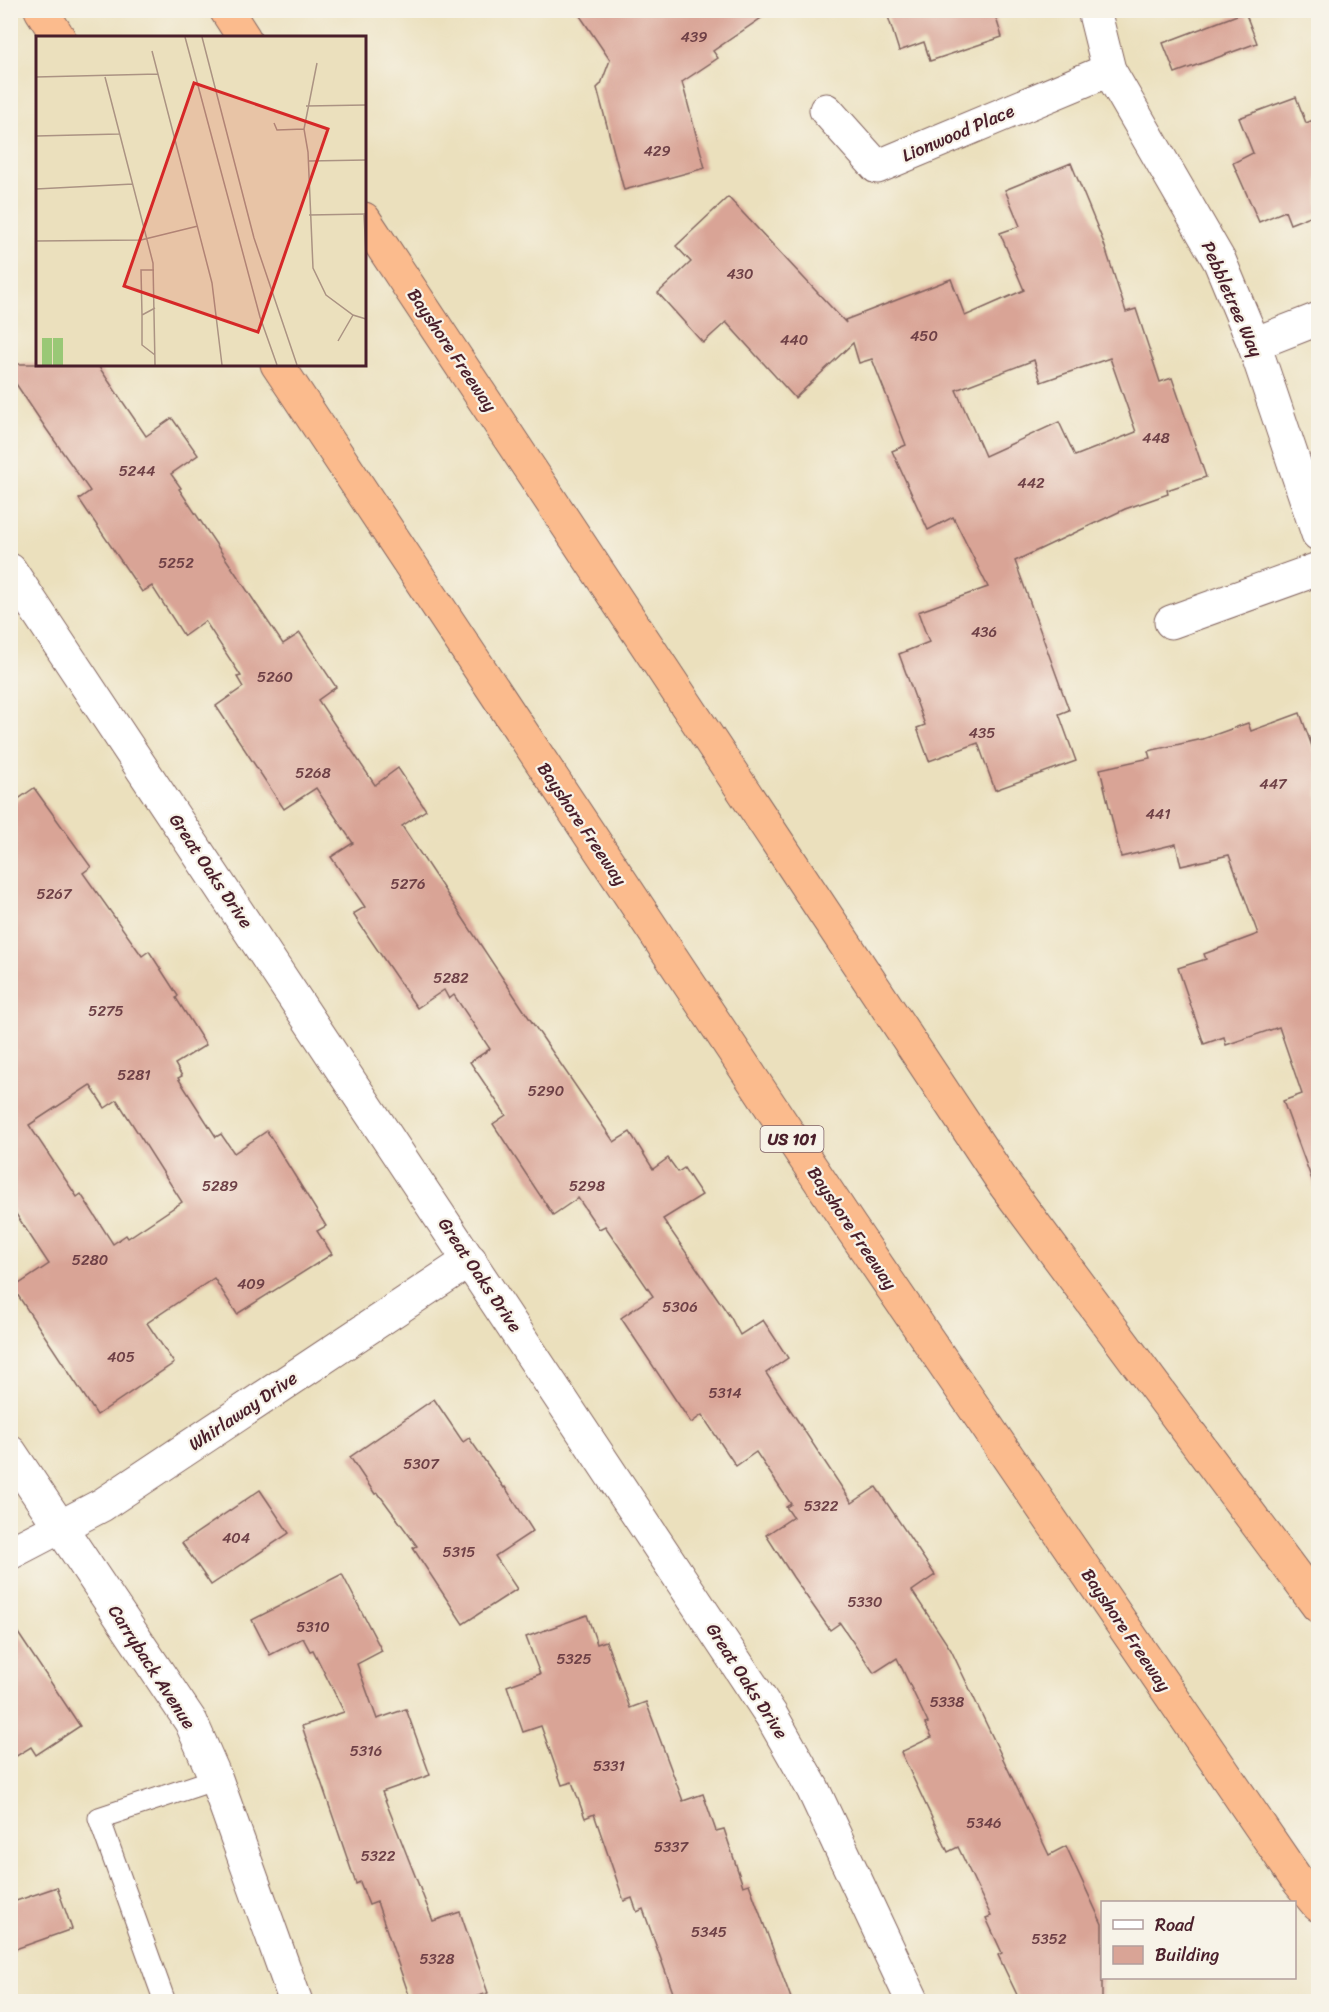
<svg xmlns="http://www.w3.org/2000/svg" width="1329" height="2012" viewBox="0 0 1329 2012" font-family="Sriracha,sans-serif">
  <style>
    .building { fill: #d9a496; fill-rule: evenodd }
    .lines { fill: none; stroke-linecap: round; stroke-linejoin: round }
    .lane-casing { stroke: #82635e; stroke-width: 23 }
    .street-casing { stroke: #82635e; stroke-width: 35 }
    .highway-casing { stroke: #82635e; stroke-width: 35 }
    .lane { stroke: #fff; stroke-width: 21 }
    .street { stroke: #fff; stroke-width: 33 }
    .highway { stroke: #fbbb8d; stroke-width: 33 }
    .labels { text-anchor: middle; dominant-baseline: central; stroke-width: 4.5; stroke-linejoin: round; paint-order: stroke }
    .number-label { font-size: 15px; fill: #6e4046 }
    .shield { fill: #f7f3e8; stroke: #7e5f64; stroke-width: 1.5 }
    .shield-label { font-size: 16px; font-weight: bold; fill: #4a1f2b }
    .street-label { font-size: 18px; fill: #4a1f2b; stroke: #f7f3e8 }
    .inset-road { fill: none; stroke: #ab9383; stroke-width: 1.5 }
    .view { fill: #d62828; fill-opacity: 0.15; stroke: #d62828; stroke-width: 3 }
    .inset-edge { fill: none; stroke: #4a1f2b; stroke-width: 3 }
  </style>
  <rect width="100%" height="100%" fill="#f7f3e8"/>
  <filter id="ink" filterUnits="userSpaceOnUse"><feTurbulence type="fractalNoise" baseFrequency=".0167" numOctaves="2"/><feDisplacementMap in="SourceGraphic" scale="12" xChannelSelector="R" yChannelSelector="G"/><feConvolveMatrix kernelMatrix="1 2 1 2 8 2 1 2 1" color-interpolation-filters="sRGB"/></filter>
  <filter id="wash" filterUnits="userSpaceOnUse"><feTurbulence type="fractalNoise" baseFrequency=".008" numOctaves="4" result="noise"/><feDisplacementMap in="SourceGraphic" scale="24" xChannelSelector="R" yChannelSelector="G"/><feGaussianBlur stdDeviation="1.35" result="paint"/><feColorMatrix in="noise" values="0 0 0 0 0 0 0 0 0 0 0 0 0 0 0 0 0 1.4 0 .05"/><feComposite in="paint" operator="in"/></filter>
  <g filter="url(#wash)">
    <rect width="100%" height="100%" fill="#ebe0bd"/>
    <g id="blocks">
      <g class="building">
        <polygon points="576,10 773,10 713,51 718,58 682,82 705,168 624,190 597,88 601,84 610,60"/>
        <polygon points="886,10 1000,10 1001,16 996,18 1002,37 930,61 924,42 899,51"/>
        <polygon points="1245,12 1257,43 1175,73 1163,43"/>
        <polygon points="1296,97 1306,123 1318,118 1318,213 1290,224 1285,211 1259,222 1233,163 1253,153 1239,118"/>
        <path d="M1071,163l32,78 23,71 10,-3 24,73 12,-4 34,99 -39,13 1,4 -43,15 -110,52 54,149 -10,4 17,47 -81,29 -17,-47 -49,18 -12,-33 8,-3 -26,-71 30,-12 -11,-30 70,-25 -35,-70 -25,13 -36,-79 14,-6 -34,-86 -13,4 -6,-20 -58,55 -69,-76 -23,21 -45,-50 33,-31 -15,-16 52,-49 118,126 -1,-3 106,-41 14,37 59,-26 -24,-57 20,-7 -15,-36zM1110,358l26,74 -61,24 -16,-34 -74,34 -29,-66 78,-30 7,22z"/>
        <polygon points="10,364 97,364 146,436 172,418 198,455 171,474 181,488 179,489 283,644 300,633 336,687 318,700 375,785 398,768 426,810 402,826 523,1009 614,1142 630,1132 653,1169 668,1158 678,1172 684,1168 702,1195 663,1219 731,1318 740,1335 763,1320 788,1358 766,1373 852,1503 876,1487 935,1575 912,1591 951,1650 1049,1855 1066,1846 1102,1924 1102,2001 1020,2001 998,1955 1002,1953 986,1918 991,1916 958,1847 948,1852 901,1752 932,1737 925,1724 928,1723 897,1658 874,1673 840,1623 830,1630 793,1577 766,1535 793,1517 786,1507 791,1504 756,1452 736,1466 702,1415 691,1423 621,1318 653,1296 605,1226 599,1229 578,1198 553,1215 493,1124 506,1115 470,1062 490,1049 454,995 449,999 444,990 417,1008 353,914 365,907 331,857 353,843 316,788 284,809 216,706 243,687 237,677 241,676 205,621 184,636 152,586 142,592 79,499 90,491 47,430 10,375"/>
        <polygon points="1300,713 1318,763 1318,1187 1315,1188 1283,1101 1302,1094 1279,1027 1226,1045 1224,1037 1204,1044 1178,968 1206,959 1204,954 1258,934 1229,855 1181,866 1176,844 1121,857 1100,769 1150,758 1148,751 1203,739 1248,723 1251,731"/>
        <path d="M34,788l57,79 -8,6 59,83 7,-5 29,45 -2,2 30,47 -31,19 7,12 -4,2 38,59 5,-3 13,19 33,-22 59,95 -9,5 15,23 -95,60 -23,-36 -67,45 27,40 -77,52 -84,-127 36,-24 -39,-59v-400zM90,1085l15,23 12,-8 65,102 -54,36 -2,-3 -13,9 -32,-50 -4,3 -48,-72z"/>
        <polygon points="434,1399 463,1442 469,1438 504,1488 505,1487 533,1531 495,1556 517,1589 463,1624 413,1548 417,1546 378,1493 375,1494 350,1457"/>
        <polygon points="260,1490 289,1533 211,1585 182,1543"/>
        <polygon points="342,1574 382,1651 357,1664 377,1719 406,1709 430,1775 382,1792 433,1921 460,1912 488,1993 462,2001 411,2001 377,1902 369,1905 360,1882 356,1884 302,1726 344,1712 313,1650 310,1651 303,1638 270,1655 252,1620"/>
        <polygon points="587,1615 597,1644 606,1641 630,1708 646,1702 683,1801 703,1794 716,1831 724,1829 743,1886 749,1884 792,2001 676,2001 643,1909 637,1912 632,1898 624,1901 594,1814 585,1818 572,1782 562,1785 541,1726 523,1732 507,1686 540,1674 526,1637"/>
        <polygon points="10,1621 80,1726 36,1755 31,1747 10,1760"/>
        <polygon points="57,1887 72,1929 10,1951 10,1903"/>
      </g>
    </g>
  </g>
  <g filter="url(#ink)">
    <use href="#blocks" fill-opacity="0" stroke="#82635e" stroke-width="1.5"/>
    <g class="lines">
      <g class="lane-casing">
        <polyline id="lane" points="165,2002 99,1818 216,1779"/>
      </g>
      <g class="street-casing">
        <g id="street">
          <polyline points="1094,10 1109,70 1220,262 1254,344 1318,534"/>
          <polyline points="826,110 877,167 1109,70"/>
          <polyline points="1254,344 1318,319"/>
          <polyline points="10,570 771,1715 813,1789 913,2002"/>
          <polyline points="1171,622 1318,569"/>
          <polyline points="10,1452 191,1722 216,1779 296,2002"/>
          <polyline points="10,1553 102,1505 470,1260"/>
        </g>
      </g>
      <g class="highway-casing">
        <g id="highway">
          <polyline points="41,10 59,38"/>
          <polyline points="226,10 244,38"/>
          <polyline points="364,219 1005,1185 1318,1606"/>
          <polyline points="277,364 850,1226 1295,1877 1318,1905"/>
        </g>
      </g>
      <use href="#lane" class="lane"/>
      <use href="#street" class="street"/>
      <use href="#highway" class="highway"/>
    </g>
  </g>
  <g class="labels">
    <g class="number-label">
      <text x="694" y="37">439</text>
      <text x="657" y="151">429</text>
      <text x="740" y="274">430</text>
      <text x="924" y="336">450</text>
      <text x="794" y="340">440</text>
      <text x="1156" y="438">448</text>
      <text x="137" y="471">5244</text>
      <text x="1031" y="483">442</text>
      <text x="176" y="563">5252</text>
      <text x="984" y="632">436</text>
      <text x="275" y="677">5260</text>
      <text x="982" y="733">435</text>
      <text x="313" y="773">5268</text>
      <text x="1273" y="784">447</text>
      <text x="1158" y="814">441</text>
      <text x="408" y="884">5276</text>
      <text x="54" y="894">5267</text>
      <text x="451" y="978">5282</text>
      <text x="106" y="1011">5275</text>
      <text x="134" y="1075">5281</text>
      <text x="546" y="1091">5290</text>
      <text x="220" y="1186">5289</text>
      <text x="587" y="1186">5298</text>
      <text x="90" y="1260">5280</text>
      <text x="251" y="1284">409</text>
      <text x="680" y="1307">5306</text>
      <text x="121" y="1357">405</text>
      <text x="725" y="1393">5314</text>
      <text x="421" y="1464">5307</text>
      <text x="821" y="1506">5322</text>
      <text x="236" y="1538">404</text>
      <text x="459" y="1552">5315</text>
      <text x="865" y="1602">5330</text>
      <text x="313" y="1627">5310</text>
      <text x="574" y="1659">5325</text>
      <text x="947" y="1702">5338</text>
      <text x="366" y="1751">5316</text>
      <text x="609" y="1766">5331</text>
      <text x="984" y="1823">5346</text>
      <text x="671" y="1847">5337</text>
      <text x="378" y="1856">5322</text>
      <text x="709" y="1932">5345</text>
      <text x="1049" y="1939">5352</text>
      <text x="437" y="1959">5328</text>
    </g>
    <rect class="shield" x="760.5" y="1126" width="63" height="26" rx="4.5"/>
    <g class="shield-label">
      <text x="792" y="1139">US 101</text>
    </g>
    <g class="street-label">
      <text transform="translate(958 133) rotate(-23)">Lionwood Place</text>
      <text transform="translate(1232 299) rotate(66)">Pebbletree Way</text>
      <text transform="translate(452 350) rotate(56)">Bayshore Freeway</text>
      <text transform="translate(582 824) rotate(56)">Bayshore Freeway</text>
      <text transform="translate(211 871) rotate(56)">Great Oaks Drive</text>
      <text transform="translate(852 1228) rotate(56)">Bayshore Freeway</text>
      <text transform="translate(480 1275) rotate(56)">Great Oaks Drive</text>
      <text transform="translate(243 1411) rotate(-34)">Whirlaway Drive</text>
      <text transform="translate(1126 1630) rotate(56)">Bayshore Freeway</text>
      <text transform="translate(152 1667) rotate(57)">Carryback Avenue</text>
      <text transform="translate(747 1681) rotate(57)">Great Oaks Drive</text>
    </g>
  </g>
  <g transform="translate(36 36)">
    <rect width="330" height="330" fill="#ebe0bd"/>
    <path d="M6,302h10v27h-10zM17,302h10v27h-10z" fill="#99c876"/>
    <path class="inset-road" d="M149,1l75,280 17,48M166,1l52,201 43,127M116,15l60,232 10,82M281,27l-13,66 4,23 5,116 13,27 27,20 13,4M0,41l122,-3M69,41l48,186 2,102M270,70l60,-1M238,87l3,7 27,-1M0,100l83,-2M273,125l57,-1M0,153l97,-5M328,178l2,42M273,179l57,-1M0,205l105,-1 57,-14M119,272l-13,7v30l13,10M106,279l-1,-45h13M302,305l15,-26"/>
    <path class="view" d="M158,47l134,46 -70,203 -134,-46z"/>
    <rect width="330" height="330" class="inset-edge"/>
  </g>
  <rect width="1329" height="2012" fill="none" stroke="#f7f3e8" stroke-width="36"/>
  <rect x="1101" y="1901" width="195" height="78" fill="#f7f3e8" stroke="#b29e9c" stroke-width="1.5"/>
  <rect x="1113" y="1920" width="30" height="9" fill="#ffffff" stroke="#b29e9c" stroke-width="1.5"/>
  <text x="1155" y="1931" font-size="18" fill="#4a1f2b">Road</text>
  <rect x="1113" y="1946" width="30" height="18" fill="#d9a496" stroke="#b29e9c" stroke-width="1.5"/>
  <text x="1155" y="1961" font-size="18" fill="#4a1f2b">Building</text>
</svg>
